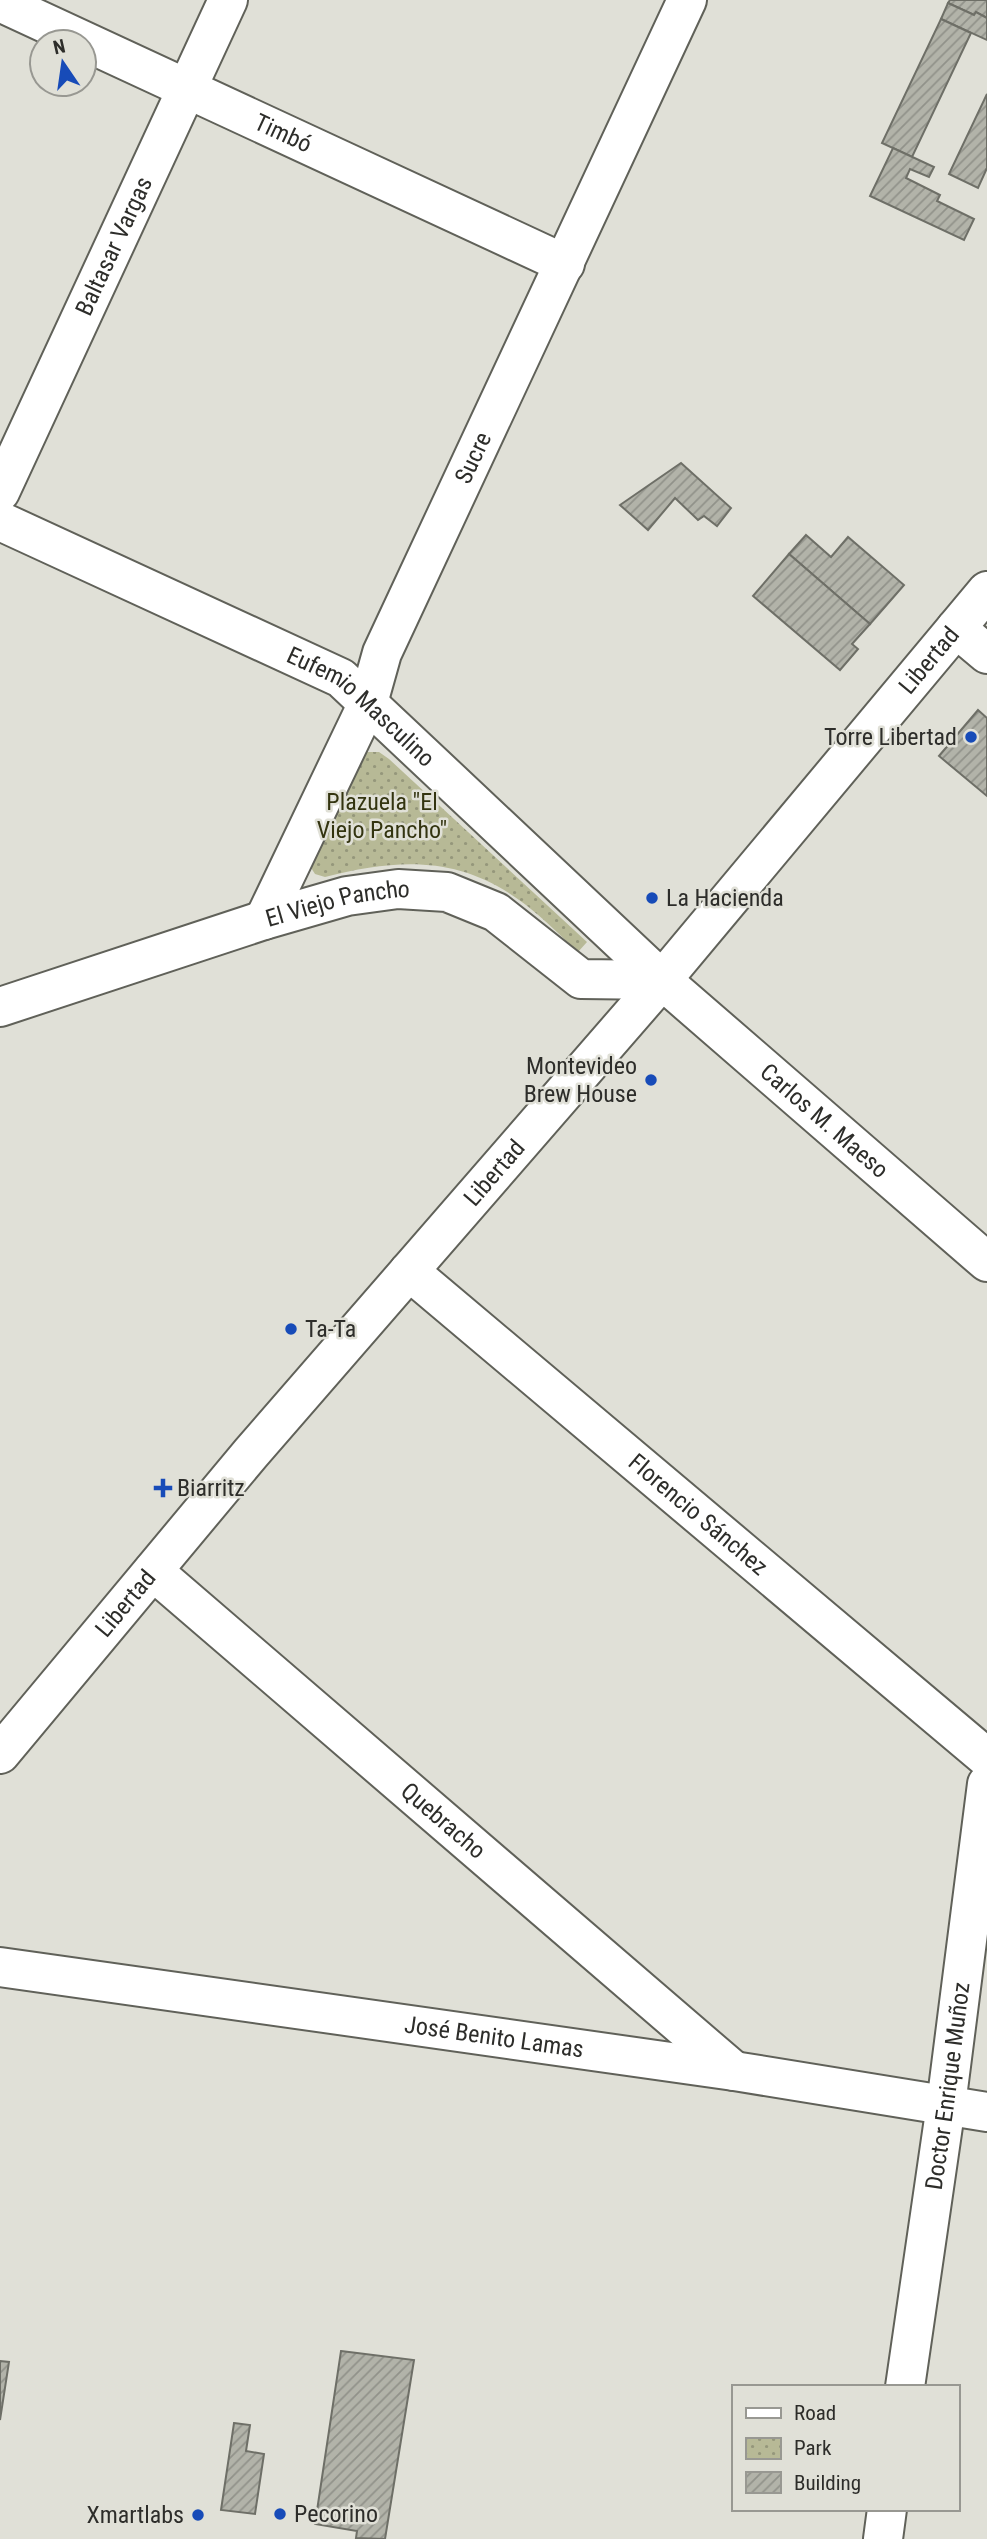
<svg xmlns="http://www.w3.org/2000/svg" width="987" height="2539" viewBox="0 0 987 2539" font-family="'Roboto Condensed',sans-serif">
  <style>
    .park { fill: url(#park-dots) }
    .building { fill: url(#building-hatch); stroke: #6e6f67; stroke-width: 2 }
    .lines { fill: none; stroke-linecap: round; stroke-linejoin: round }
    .minor-casing { stroke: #606159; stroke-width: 42 }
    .minor { stroke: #fff; stroke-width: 38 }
    .poi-dot { fill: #174bb8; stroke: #e0e0d7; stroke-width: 2.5 }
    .labels { text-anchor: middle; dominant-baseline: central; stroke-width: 5; stroke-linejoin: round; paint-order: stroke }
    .street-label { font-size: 24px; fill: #2d2d2a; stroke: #e0e0d7 }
    .poi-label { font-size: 24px; fill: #2d2d2a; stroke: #e0e0d7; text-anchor: start }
    .park-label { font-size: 24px; fill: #333410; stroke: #e0e0d7 }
  </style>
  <defs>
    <pattern id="park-dots" width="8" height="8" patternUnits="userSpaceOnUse" patternTransform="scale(1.75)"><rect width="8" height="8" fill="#b7b996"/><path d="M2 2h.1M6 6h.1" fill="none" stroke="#95977b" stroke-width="1.8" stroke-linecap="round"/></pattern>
    <pattern id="building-hatch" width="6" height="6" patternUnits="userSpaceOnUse" patternTransform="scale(1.75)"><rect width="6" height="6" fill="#b2b3a9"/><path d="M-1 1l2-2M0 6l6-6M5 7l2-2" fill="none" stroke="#91928a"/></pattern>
  </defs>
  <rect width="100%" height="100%" fill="#e0e0d7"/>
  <path class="park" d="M368,752h11l10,7 198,183 -9,10c-17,-16 -34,-33 -52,-47 -65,-50 -126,-47 -201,-28l-10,-3 -5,-8 52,-112z"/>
  <g class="building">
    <polygon points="950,0 987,0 987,18 976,12 974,15 948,3"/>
    <polygon points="948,3 974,15 976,12 987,18 987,40 941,19"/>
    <polygon points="941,19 971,33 912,157 882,143"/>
    <polygon points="987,94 987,168 978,188 949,174"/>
    <polygon points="893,148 934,167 929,177 910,169 906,178 940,195 937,201 974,219 964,240 870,196"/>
    <polygon points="681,463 731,508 717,526 704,516 698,520 675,498 648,530 620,505"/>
    <polygon points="806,535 831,557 848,537 904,585 870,624 789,554"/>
    <polygon points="789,554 870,624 852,644 858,649 840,670 753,596"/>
    <polygon points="978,710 987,718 987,796 939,756"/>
    <polygon points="341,2351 414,2360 385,2539 356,2538 357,2531 315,2524"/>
    <polygon points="0,2361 9,2362 0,2420"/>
    <polygon points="234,2423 250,2425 246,2451 264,2454 255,2514 221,2510"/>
  </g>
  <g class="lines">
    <g class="minor-casing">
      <g id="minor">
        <path id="s1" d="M0,2l565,262"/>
        <path id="s2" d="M0,492l228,-492"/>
        <path id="s3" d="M0,521l341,157 321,302 325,282"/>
        <polyline points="956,628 987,654"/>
        <path id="s4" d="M264,920l104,-217 14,-50 305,-653"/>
        <path id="s5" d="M0,1007l264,-87 83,-24 51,-7 49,3 49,20 85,67 81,1"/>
        <path id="s6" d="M409,1271l578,487"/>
        <path id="s7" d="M153,1571l581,500"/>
        <path id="s8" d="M0,1754l251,-301 411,-473 325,-389"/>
        <path id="s9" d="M0,1967l734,104 253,41"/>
        <path id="s10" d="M905,2387l41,-282 41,-321"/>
        <polyline points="883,2539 887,2509"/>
      </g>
    </g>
    <use href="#minor" class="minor"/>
  </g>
  <g class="poi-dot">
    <circle cx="971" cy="737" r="7"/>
    <circle cx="652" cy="898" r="7"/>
    <circle cx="651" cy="1080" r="7"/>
    <circle cx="291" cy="1329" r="7"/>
    <path d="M159.5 1477.5h7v7h7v7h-7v7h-7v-7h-7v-7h7z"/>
    <circle cx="280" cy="2514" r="7"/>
    <circle cx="198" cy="2515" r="7"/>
  </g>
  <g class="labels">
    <g class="street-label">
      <text stroke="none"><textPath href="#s1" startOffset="312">Timbó</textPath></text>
      <text stroke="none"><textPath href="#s2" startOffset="271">Baltasar Vargas</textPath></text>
      <text stroke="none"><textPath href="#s4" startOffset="508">Sucre</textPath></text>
      <text stroke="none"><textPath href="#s8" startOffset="1435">Libertad</textPath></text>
      <text stroke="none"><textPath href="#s3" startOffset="408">Eufemio Masculino</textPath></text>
      <text stroke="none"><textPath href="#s5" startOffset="354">El Viejo Pancho</textPath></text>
      <text stroke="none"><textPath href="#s3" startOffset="1031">Carlos M. Maeso</textPath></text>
      <text stroke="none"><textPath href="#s8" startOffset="763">Libertad</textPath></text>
      <text stroke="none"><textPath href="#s6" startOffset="378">Florencio Sánchez</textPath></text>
      <text stroke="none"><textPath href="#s8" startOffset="196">Libertad</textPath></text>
      <text stroke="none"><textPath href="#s7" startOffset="383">Quebracho</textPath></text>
      <text stroke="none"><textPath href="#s9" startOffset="499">José Benito Lamas</textPath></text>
      <text stroke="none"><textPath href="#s10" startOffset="304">Doctor Enrique Muñoz</textPath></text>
    </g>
    <g class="poi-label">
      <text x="957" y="737" text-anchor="end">Torre Libertad</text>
      <text x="666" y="898">La Hacienda</text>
      <text x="637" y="1066" text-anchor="end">Montevideo<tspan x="637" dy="28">Brew House</tspan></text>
      <text x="305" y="1329">Ta-Ta</text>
      <text x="177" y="1488">Biarritz</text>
      <text x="294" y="2514">Pecorino</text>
      <text x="184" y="2515" text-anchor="end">Xmartlabs</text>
    </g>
    <g class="park-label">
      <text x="382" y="802">Plazuela "El<tspan x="382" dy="28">Viejo Pancho"</tspan></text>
    </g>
  </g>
  <rect x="732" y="2385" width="228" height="126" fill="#e0e0d7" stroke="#989892" stroke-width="2"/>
  <rect x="746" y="2408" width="35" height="10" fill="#ffffff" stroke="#989892" stroke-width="2"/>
  <text x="794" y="2420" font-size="21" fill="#2d2d2a">Road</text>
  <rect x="746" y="2438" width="35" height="21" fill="url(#park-dots)" stroke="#989892" stroke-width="2"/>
  <text x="794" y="2455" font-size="21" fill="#2d2d2a">Park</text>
  <rect x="746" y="2472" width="35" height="21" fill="url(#building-hatch)" stroke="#989892" stroke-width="2"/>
  <text x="794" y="2490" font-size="21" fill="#2d2d2a">Building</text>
  <g transform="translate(63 63) rotate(347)"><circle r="33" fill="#e0e0d7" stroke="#989892" stroke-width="2"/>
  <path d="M0-5L12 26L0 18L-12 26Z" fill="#174bb8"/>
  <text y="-10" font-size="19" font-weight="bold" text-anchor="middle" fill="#2d2d2a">N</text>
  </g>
</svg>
